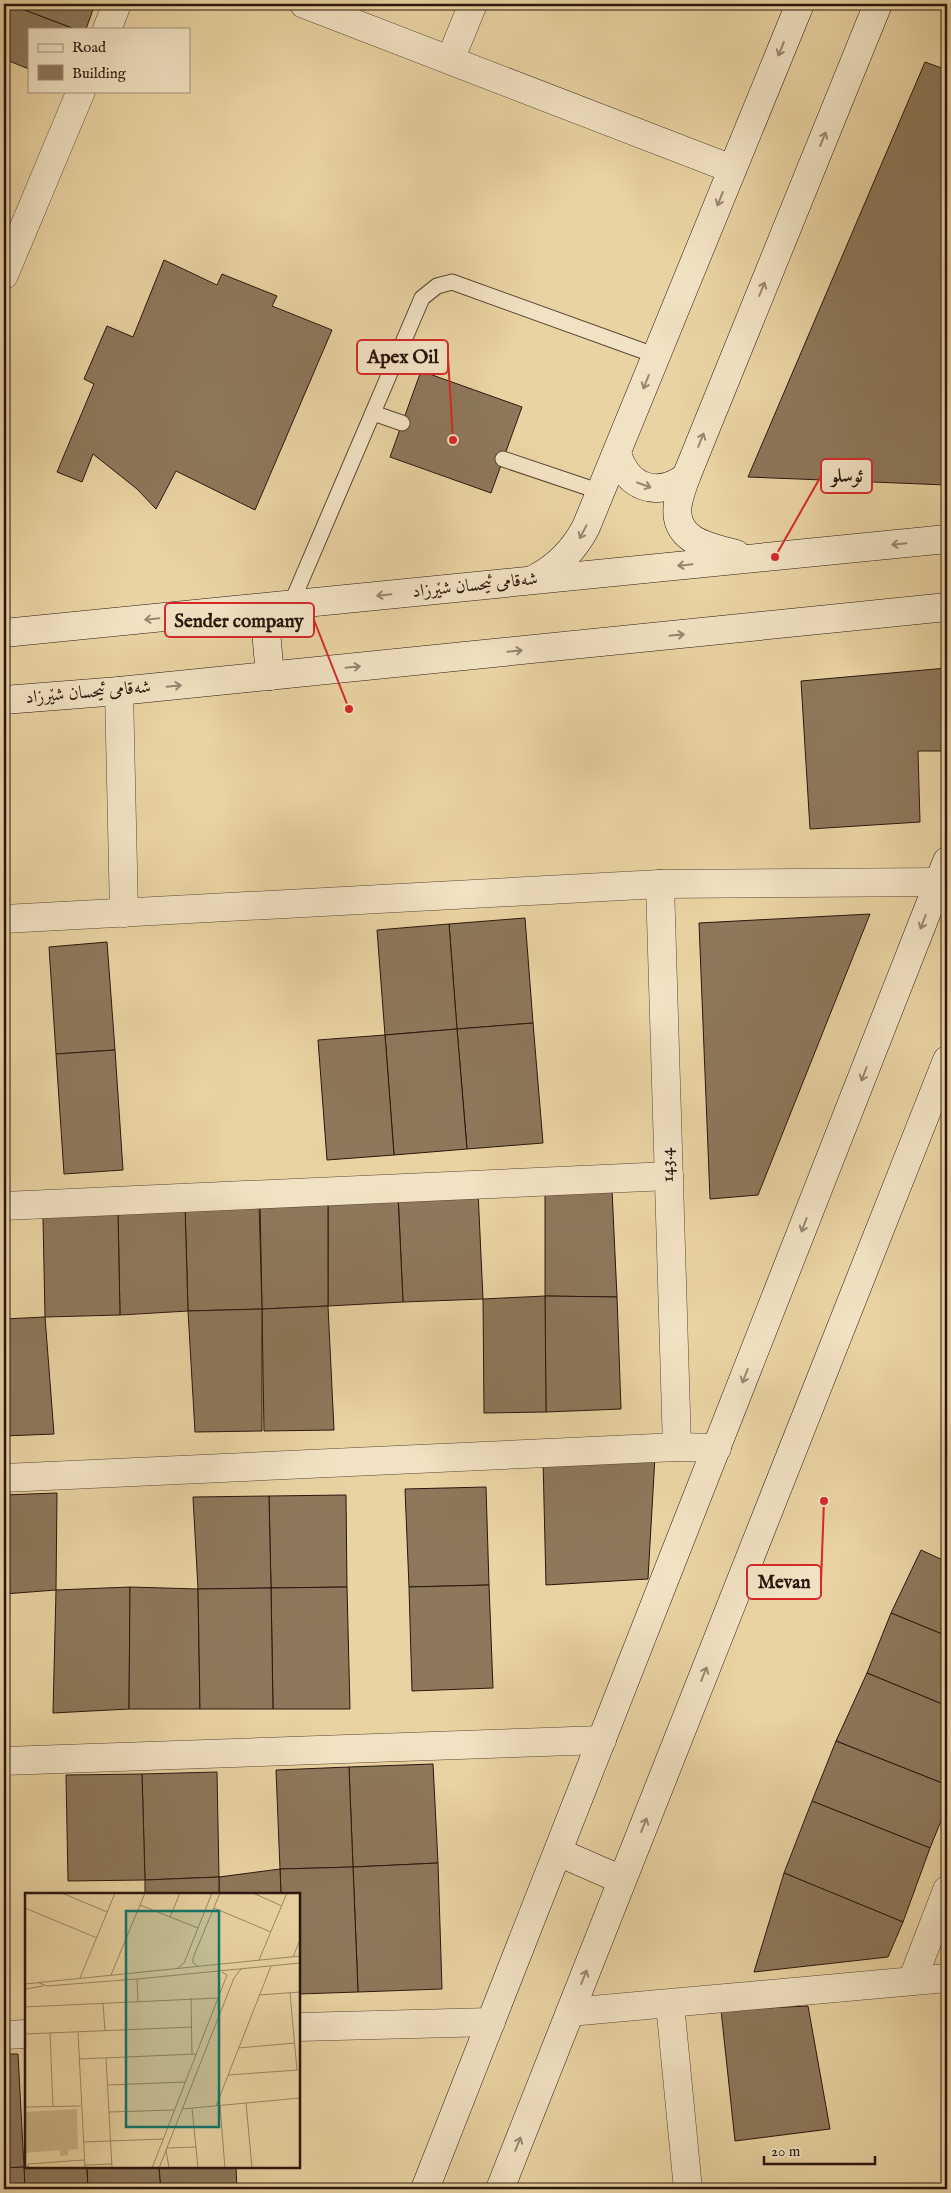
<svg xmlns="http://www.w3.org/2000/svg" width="951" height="2193" viewBox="0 0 951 2193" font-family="'IM FELL English',Amiri,serif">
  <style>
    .building { fill: #8d785b; stroke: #29160e }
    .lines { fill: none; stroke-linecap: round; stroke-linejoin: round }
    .lane-casing { stroke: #594533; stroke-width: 17 }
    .street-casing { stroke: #594533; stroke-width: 29 }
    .secondary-casing { stroke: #29160e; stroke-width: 29 }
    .lane { stroke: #f1e2c3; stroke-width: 15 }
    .street { stroke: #f1e2c3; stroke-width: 28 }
    .secondary { stroke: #f1e2c3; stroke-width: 28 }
    .oneway { stroke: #978672 }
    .labels { text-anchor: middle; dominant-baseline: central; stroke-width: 5; stroke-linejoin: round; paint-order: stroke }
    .street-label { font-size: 18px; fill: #29160e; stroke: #f1e2c3 }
    .inset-road { fill: none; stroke: #9d8767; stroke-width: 1 }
    .view { fill: #0f766e; fill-opacity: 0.15; stroke: #0f766e; stroke-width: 2.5 }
    .inset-edge { fill: none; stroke: #29160e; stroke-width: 2.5 }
    .leader { fill: none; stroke: #d62828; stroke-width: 2 }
    .callout-dot { fill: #d62828; stroke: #f1e2c3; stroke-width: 2 }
    .callout { fill: #f1e2c3; stroke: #d62828; stroke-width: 2 }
    .callout-label { font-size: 19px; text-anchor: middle; font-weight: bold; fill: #29160e }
  </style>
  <rect width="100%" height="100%" fill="#ead3a3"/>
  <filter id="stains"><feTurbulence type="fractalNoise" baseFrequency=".004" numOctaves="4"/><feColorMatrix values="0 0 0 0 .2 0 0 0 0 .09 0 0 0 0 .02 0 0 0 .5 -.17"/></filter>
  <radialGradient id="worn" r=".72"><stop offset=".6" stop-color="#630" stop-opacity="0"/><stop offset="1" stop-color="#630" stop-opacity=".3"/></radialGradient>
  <g class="building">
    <polygon points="4,4 9,4 75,29 29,29 29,69 4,59"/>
    <polygon points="9,4 95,4 86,29 75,29"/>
    <polygon points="925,62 947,70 947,485 748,477"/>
    <polygon points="164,260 217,285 222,274 277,296 272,306 332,330 255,510 176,471 156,509 137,489 93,454 82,482 57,472 94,384 84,379 107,326 133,337"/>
    <polygon points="421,371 522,407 491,493 390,457"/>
    <polygon points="947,668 947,751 918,751 920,822 810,829 801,681"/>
    <polygon points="870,914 758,1195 710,1199 699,923"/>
    <polygon points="525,918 533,1023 457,1029 449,924"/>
    <polygon points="449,924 457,1029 385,1035 377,930"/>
    <polygon points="107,942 115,1050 56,1054 49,947"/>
    <polygon points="533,1023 543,1143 467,1149 457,1029"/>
    <polygon points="457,1029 467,1149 394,1155 385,1035"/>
    <polygon points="385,1035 394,1155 327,1160 318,1040"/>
    <polygon points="115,1050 123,1170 64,1174 56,1054"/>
    <polygon points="545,1190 612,1190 617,1297 545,1296"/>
    <polygon points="478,1191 483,1299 403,1302 398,1195"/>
    <polygon points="398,1195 403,1302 328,1306 328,1200"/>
    <polygon points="328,1200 328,1306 262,1309 260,1202"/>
    <polygon points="259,1202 262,1309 188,1311 185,1205"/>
    <polygon points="185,1205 188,1311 120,1315 118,1212"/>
    <polygon points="118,1212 120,1315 45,1317 43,1218"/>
    <polygon points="545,1296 617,1297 621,1409 546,1412"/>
    <polygon points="545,1296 546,1412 484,1413 483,1299"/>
    <polygon points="328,1306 334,1430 264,1431 262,1309"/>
    <polygon points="262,1309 262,1431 195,1432 188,1311"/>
    <polygon points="45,1317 54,1434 4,1436 4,1319"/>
    <polygon points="655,1456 648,1579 546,1585 543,1459"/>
    <polygon points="486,1487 489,1585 409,1587 405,1489"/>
    <polygon points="57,1493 56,1590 4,1594 4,1495"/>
    <polygon points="346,1495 347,1587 271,1588 269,1496"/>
    <polygon points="269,1496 271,1588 198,1589 193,1497"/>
    <polygon points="921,1550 947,1562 947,1636 891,1613"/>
    <polygon points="489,1585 493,1688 412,1691 409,1587"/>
    <polygon points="130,1587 129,1709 53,1713 56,1590"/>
    <polygon points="130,1587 198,1589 200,1709 129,1709"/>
    <polygon points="347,1587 350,1709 273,1709 271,1588"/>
    <polygon points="271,1588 273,1709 200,1709 198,1589"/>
    <polygon points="891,1613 947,1636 947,1706 867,1673"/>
    <polygon points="867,1673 947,1706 947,1785 836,1741"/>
    <polygon points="836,1741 947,1785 947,1806 930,1848 812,1801"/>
    <polygon points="433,1764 438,1863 353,1867 349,1767"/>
    <polygon points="349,1767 353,1867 280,1869 276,1770"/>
    <polygon points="217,1772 219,1877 145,1880 142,1774"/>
    <polygon points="142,1774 145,1880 68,1881 66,1775"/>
    <polygon points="812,1801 930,1848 903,1922 784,1873"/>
    <polygon points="438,1863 442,1989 358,1992 353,1867"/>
    <polygon points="353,1867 358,1992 299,1994 299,1894 281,1894 280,1869"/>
    <polygon points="280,1869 281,1894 219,1894 219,1877"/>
    <polygon points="784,1873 903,1922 888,1957 754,1972"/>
    <polygon points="219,1877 219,1894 145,1894 145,1880"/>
    <polygon points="808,2006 830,2129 735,2141 721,2010"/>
    <polygon points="4,2054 18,2054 24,2167 4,2168"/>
    <polygon points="24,2167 87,2167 88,2189 25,2189"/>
    <polygon points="24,2167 25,2189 4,2189 4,2168"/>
    <polygon points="87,2167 159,2167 161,2189 88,2189"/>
    <polygon points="159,2167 236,2167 237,2189 161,2189"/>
  </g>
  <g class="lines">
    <g class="lane-casing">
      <g id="lane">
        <polyline points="373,413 402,423"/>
        <polyline points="503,459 601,492"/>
        <polyline points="291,604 422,298 437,286 452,282 657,356"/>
      </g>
    </g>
    <g class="street-casing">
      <g id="street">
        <polyline points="304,4 732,169"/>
        <polyline points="107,29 117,4"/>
        <polyline points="450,60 473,4"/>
        <polyline points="4,275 81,91"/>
        <polyline points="119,691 124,913"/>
        <polyline points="660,884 677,1447"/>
        <polyline points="4,919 660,884 939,882"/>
        <polyline points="4,1206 669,1176"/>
        <polyline points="4,1478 677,1447 717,1448"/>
        <polyline points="4,1761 602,1740"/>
        <polyline points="912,1981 947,1890"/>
        <polyline points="670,2004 688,2189"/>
        <polyline points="570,2012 947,1978"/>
        <polyline points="299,2027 491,2022"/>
        <polyline points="4,2035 26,2034"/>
      </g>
    </g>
    <g class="secondary-casing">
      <g id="secondary">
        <path d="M617,453c10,34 39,46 69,24"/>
        <path d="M736,554c-27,-7 -64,-13 -58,-51 2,-9 5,-18 8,-26l192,-473"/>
        <path d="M536,578c23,-12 38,-28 50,-51l214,-523"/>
        <polyline points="264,608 270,676"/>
        <polyline points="4,633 947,539"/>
        <polyline points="4,700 119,691 947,607"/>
        <polyline points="558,1852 622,1880"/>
        <polyline points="425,2189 947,861"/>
        <polyline points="500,2189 947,1060"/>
      </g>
    </g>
    <use href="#lane" class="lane"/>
    <use href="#street" class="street"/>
    <use href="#secondary" class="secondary"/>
  </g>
  <defs><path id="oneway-shaft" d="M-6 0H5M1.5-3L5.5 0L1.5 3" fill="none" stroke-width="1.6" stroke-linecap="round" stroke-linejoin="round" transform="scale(1.25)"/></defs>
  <g class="oneway">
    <use href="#oneway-shaft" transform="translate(781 49) rotate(112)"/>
    <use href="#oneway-shaft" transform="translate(823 139) rotate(-68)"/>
    <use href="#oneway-shaft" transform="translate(720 199) rotate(112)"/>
    <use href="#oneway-shaft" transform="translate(762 289) rotate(-68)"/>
    <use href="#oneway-shaft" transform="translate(646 382) rotate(112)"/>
    <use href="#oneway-shaft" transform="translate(701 440) rotate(-68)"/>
    <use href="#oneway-shaft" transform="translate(644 485) rotate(19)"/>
    <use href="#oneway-shaft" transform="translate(583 532) rotate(118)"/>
    <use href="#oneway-shaft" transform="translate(899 544) rotate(174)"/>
    <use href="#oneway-shaft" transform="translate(685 565) rotate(174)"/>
    <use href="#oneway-shaft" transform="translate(384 595) rotate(174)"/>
    <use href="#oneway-shaft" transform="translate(152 619) rotate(174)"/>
    <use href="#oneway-shaft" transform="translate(677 635) rotate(-6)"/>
    <use href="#oneway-shaft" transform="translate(515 651) rotate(-6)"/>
    <use href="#oneway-shaft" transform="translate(353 667) rotate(-6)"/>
    <use href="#oneway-shaft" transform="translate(174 686) rotate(-6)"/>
    <use href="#oneway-shaft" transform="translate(923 922) rotate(111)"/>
    <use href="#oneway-shaft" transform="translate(864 1074) rotate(111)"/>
    <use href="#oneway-shaft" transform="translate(804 1225) rotate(111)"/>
    <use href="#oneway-shaft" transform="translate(745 1376) rotate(111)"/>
    <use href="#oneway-shaft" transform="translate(704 1674) rotate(-68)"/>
    <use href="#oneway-shaft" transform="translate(644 1825) rotate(-68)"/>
    <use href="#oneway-shaft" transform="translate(584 1977) rotate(-68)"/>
    <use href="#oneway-shaft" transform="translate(518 2144) rotate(-68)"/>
  </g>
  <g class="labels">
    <g class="street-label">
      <text transform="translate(475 586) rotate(-6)">شەقامی ئیحسان شێرزاد</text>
      <text transform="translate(88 693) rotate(-5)">شەقامی ئیحسان شێرزاد</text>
      <text transform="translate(668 1165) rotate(-92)">143.4</text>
    </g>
  </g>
  <g transform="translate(25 1893)">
    <rect width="275" height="275" fill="#ead3a3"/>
    <path d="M52,216l1,40 -10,1v5l-8,1v-6l-35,3 1,-41z" fill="#c9b38a"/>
    <path class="inset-road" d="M37,0l45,19M228,0l29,13M115,12l58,23M0,15l72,30M189,15l57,24M145,24l10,-24M268,64l7,-17M234,67l28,-67M173,73l-5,-3v-5l27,-65M153,75l6,-5 28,-70M86,82l34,-82M55,85l35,-85M112,86l1,22M14,90l8,3 90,-7 163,-16M0,91l275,-28M0,96l18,-3M265,100l7,77M234,102l41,-3M166,105l1,56M78,110l2,28M0,114l193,-9M53,139l7,136M25,140l3,74M0,141l167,-7M213,155l57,-5M81,165l6,110M54,166l117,-5M203,182l70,-5M83,192l77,-3M0,203v11l56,-1M221,210l6,65M191,213l55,-140M195,213l5,62M167,215l6,60M157,216l118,-11M84,219l65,-2M58,249l80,-3M142,255l29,-1M141,257l3,18M60,272l27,-1M3,275v-4l56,-4M127,275l75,-193 -5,-3M134,275l75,-190 7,-9"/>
    <path class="view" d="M101,18h93v216h-93z"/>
    <rect width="275" height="275" class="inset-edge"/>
  </g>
  <path class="leader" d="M453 440L448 357M775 557L821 476M349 709L314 620M824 1501L821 1582"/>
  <g class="callout-dot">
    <circle cx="453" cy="440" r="5"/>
    <circle cx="775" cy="557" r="5"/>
    <circle cx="349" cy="709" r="5"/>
    <circle cx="824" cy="1501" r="5"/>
  </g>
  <g class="callout">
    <rect x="357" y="340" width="91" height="34" rx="5"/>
    <rect x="821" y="459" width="51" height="34" rx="5"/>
    <rect x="165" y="603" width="149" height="34" rx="5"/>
    <rect x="747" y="1565" width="74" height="34" rx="5"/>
  </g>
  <g class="callout-label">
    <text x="403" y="363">Apex Oil</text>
    <text x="847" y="482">ئوسلو</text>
    <text x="239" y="627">Sender company</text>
    <text x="784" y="1588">Mevan</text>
  </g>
  <rect width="951" height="2193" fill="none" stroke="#ead3a3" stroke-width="20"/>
  <rect x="5" y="5" width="941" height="2183" fill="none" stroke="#29160e" stroke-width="2.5"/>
  <rect x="10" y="10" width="931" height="2173" fill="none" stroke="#29160e"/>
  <rect x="28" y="28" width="162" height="65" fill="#f1e2c3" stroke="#a1907b"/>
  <rect x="38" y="44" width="25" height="8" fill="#f1e2c3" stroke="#a1907b"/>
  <text x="72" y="52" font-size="15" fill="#29160e">Road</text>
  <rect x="38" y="65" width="25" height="15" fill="#8d785b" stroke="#a1907b"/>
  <text x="72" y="78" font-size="15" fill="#29160e">Building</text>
  <path d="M764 2156v8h111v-8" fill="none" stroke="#29160e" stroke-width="2.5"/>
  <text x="771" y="2156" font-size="15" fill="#29160e" stroke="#f1e2c3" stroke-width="4" paint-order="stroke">20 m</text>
  <rect width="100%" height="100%" filter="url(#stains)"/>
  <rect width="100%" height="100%" fill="url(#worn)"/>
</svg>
